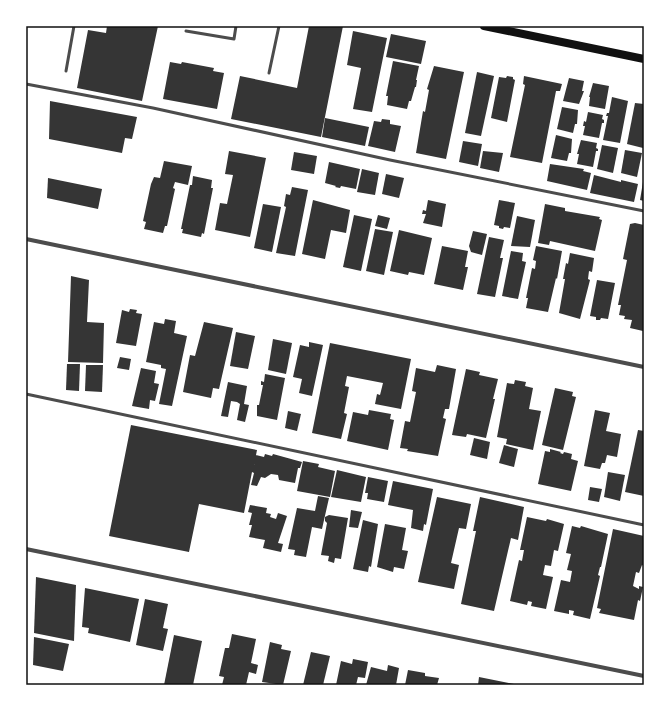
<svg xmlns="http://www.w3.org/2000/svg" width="670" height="711" viewBox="0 0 670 711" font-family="'Fira Sans Condensed',sans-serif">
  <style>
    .building { fill: #353535 }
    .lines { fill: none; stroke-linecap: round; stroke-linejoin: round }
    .service { stroke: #4c4c4c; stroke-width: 3 }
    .minor { stroke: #4c4c4c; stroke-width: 4 }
    .secondary { stroke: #111; stroke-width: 8 }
    .neatline { fill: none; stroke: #111; stroke-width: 1.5 }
  </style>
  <rect width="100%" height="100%" fill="#fff"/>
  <g class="building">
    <polygon points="107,26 158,26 142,101 77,88 88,30 106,33"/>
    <polygon points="309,26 343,26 321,137 231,119 240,76 297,88"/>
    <polygon points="353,31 387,38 372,112 353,109 361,68 347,65"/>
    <polygon points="391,34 426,41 421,64 386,57"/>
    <polygon points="393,61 419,66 416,80 417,80 416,87 415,87 411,101 409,101 407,109 387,105 388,96 386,96"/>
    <polygon points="170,62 181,64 182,62 214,68 213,71 224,73 217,109 163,99"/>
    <polygon points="434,66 464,72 446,159 416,153 423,111 425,112 429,90 427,89"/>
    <polygon points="477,72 494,76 481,136 465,133"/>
    <polygon points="507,76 513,77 513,79 515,80 507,122 491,118 499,77 506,78"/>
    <polygon points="524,76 562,84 560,91 556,91 542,163 510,157 525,85 523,84"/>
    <polygon points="569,78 584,81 582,91 584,91 579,104 563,101"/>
    <polygon points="593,83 609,86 605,109 589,106 590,97 589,97"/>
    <polygon points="612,97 628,101 620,143 603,140 608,116 606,116 607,113 609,113"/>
    <polygon points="50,101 137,117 132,139 125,138 122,153 49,139"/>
    <polygon points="635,103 644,104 643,148 627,144"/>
    <polygon points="562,107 578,110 577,124 575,124 573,133 557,129"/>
    <polygon points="588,112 603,115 602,119 604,120 604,123 602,123 599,138 583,135 585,126 583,126 584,121 586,122"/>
    <polygon points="325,118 369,127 365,146 322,137"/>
    <polygon points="382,119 390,120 390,124 401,126 395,152 368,146 374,121 381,122"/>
    <polygon points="556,135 572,139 571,153 569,153 567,161 551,158"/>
    <polygon points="581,140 597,143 596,148 598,149 598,151 596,151 593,167 577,164 579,154 577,154"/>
    <polygon points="463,141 482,144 478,166 459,162"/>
    <polygon points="602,145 618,148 613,173 597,169"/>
    <polygon points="625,150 642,153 637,177 621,173"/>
    <polygon points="229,151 266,158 250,237 215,230 220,203 227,204 233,175 225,174"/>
    <polygon points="483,151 503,153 499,172 480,168"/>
    <polygon points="294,152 317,156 314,174 291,170"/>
    <polygon points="164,161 192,166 188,185 175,182 173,188 175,189 167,226 165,226 163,233 144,229 146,222 143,221 151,184 154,177 160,178"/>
    <polygon points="329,162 360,169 356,189 341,186 340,188 335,187 336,186 325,183"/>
    <polygon points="550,164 584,169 583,171 591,173 587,190 547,181"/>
    <polygon points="362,169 379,173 375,195 357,192"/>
    <polygon points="386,174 404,178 399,198 382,194"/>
    <polygon points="594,175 621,182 621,180 638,184 634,202 590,193"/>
    <polygon points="193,176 212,180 211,188 213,188 204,234 202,233 201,237 182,233 183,229 181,229 190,185 192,185"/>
    <polygon points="48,178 102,189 98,209 47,198"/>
    <polygon points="643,182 644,182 644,201 640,200"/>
    <polygon points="292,187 308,190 295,256 276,253 286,207 284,206 286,194 290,195"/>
    <polygon points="313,200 350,210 346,233 331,230 325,259 302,254"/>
    <polygon points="428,200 446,204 442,227 423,223 426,214 422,214 423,210 426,211"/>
    <polygon points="499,200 515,203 510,228 504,227 503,229 499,228 499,226 494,225"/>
    <polygon points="263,204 281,207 272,252 254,248"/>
    <polygon points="545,204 565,208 565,211 600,217 599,219 602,220 595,251 550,241 549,245 538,243"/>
    <polygon points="354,215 372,219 361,271 343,267"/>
    <polygon points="378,215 390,218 387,229 375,226"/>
    <polygon points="517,216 535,220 530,247 511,246"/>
    <polygon points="635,223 644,225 643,331 630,328 632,320 624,319 625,316 619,315 621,305 618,305 627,260 623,259 630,224"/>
    <polygon points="375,229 393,232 384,275 366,271"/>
    <polygon points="399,230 432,238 424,275 409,272 408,275 390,271"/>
    <polygon points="473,231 487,234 482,255 471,252 469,246"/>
    <polygon points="489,237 504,240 500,258 503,258 495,297 477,294"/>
    <polygon points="442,246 468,251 465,267 468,267 463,290 434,284"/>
    <polygon points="536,246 562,251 557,279 556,278 548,312 526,308 528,298 526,298 532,268 535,269 536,261 533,260"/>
    <polygon points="511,251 523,253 522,261 526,262 518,299 502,296"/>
    <polygon points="570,253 594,258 592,272 589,271 588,279 590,280 580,319 559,313 565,279 563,279 566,263 568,264"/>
    <polygon points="71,276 89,280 87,322 104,323 103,363 68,362"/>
    <polygon points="597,280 615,283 608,319 601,318 600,320 596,320 596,317 590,316"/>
    <polygon points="130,309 137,310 136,313 142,314 136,346 116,343 122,310 129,312"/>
    <polygon points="165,319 176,321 174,333 187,336 172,406 159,404 166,369 161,368 161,365 146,362 154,322 164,324"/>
    <polygon points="204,322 233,328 219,389 213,388 211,398 183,392 190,355 195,356"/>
    <polygon points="236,332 255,336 248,369 230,366"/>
    <polygon points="273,339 292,343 286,374 268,370"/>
    <polygon points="309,342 323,345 312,396 299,393 302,379 293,377 300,345 309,347"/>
    <polygon points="330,343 411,359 401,409 375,404 377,394 380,395 383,383 347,376 345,386 349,387 344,413 347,414 341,439 312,433"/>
    <polygon points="120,357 131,359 129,370 117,368"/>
    <polygon points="67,364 80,364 79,391 66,390"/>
    <polygon points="86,365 103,365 102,392 85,391"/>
    <polygon points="437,365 456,369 449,409 445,409 443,418 446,419 438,456 407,451 408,449 400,448 405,421 410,422 416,392 412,391 416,368 435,372"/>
    <polygon points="141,368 156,371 154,383 159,384 155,401 150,400 149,409 132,406"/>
    <polygon points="466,369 480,372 479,375 498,379 493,399 495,399 486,438 467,434 466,437 452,435"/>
    <polygon points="265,374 285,378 277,420 257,416 257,405 259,405 263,385 261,385 261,381 264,382"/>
    <polygon points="515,380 526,382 525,386 533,388 529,409 541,411 533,450 506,444 507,439 497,437 507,383 514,384"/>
    <polygon points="228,382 247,386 244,404 249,405 245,422 237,420 240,404 237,402 231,401 228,417 221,416"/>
    <polygon points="555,388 573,392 572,396 576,397 563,450 542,445"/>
    <polygon points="369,410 391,414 390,419 394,420 388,450 347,441 353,412 368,415"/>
    <polygon points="595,410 610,413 606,431 621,434 617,457 607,455 605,463 602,463 600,469 584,466"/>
    <polygon points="288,411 301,414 297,431 285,428"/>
    <polygon points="131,425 257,450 254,465 256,455 264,457 265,454 272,456 273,454 302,462 300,468 298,468 295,483 279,480 278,475 271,474 265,478 261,477 257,486 251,485 254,473 252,472 244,513 199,504 189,552 109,536"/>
    <polygon points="638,430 644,431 644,496 625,492"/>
    <polygon points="474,438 490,442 487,459 470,455"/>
    <polygon points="504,445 518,449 514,467 499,463"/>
    <polygon points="550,449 561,452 560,453 563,454 564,452 572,454 571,459 578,461 571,491 538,484 545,451 550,452"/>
    <polygon points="303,461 319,464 318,467 335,471 330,497 297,491"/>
    <polygon points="337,470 366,477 361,502 331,497"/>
    <polygon points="608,472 625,475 620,501 604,497"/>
    <polygon points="368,477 388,481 384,502 367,499 368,493 365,493"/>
    <polygon points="393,481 433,489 426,525 424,524 423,531 411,528 413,510 388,505"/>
    <polygon points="590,487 602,489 599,502 588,500"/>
    <polygon points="318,496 329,498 322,529 312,527 306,557 294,555 295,550 288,549 297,508 315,511"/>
    <polygon points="437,497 471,504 466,529 459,528 451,563 459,565 454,589 418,582"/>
    <polygon points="480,497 524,507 518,540 511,538 494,611 461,604 476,531 473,531"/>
    <polygon points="250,505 267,508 266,513 271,514 270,517 276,519 278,513 287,516 278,543 283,544 281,552 263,548 265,540 249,537 252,525 249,525 252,513 248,512"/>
    <polygon points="351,510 362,512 358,528 349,527"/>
    <polygon points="329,515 348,518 341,559 335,558 334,563 328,561 329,556 321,555 327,523 325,521 325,517"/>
    <polygon points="527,517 546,521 547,519 564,524 558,551 554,550 551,566 545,565 543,575 553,577 546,609 531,606 532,602 528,601 527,605 510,601 519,560 522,561 524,550 520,550"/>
    <polygon points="363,520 378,524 371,567 369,566 368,572 353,569"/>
    <polygon points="385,524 406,528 402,550 408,551 404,569 394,567 393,572 377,567"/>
    <polygon points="572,526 580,528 581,526 608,534 601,567 600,567 598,575 600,576 590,619 573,615 574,611 569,610 569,614 554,611 561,580 570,582 572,571 567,570 571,554 566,553"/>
    <polygon points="613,529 644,536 644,566 642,565 639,573 636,572 633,586 639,589 639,586 643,587 640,601 638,600 634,620 599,613 601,609 597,608"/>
    <polygon points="36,577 76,585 74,641 34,633"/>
    <polygon points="85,588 139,599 130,642 88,633 89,628 82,627"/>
    <polygon points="145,599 168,604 163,628 168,629 163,651 136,645"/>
    <polygon points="232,634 256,639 251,663 258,665 256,674 249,672 246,685 222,685 224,677 219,676 225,648 229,648"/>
    <polygon points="174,635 202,641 193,685 164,685"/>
    <polygon points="34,637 69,644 63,671 33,665"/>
    <polygon points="270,642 282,645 281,649 291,651 283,685 262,682"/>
    <polygon points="311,652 330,656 323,685 303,685"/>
    <polygon points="353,659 368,662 365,678 358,677 356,685 336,685 341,661 352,664"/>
    <polygon points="388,665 399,668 396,685 366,685 371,667 387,671"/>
    <polygon points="408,670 425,673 425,676 439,678 437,685 405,685"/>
    <polygon points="479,677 514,684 513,685 478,685"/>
  </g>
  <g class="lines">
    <g class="service">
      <polyline points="186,31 234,39 236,26"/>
      <polyline points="66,71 74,26"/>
      <polyline points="269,73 279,26"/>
      <polyline points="26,84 153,108 390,160 644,211"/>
      <polyline points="26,394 644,525"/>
    </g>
    <g class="minor">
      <polyline points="26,239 644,367"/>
      <polyline points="26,549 644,676"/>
    </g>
    <polyline class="secondary" points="484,26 644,59"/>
  </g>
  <rect width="670" height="711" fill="none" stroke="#ffffff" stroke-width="54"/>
  <rect x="27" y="27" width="616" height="657" class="neatline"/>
</svg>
